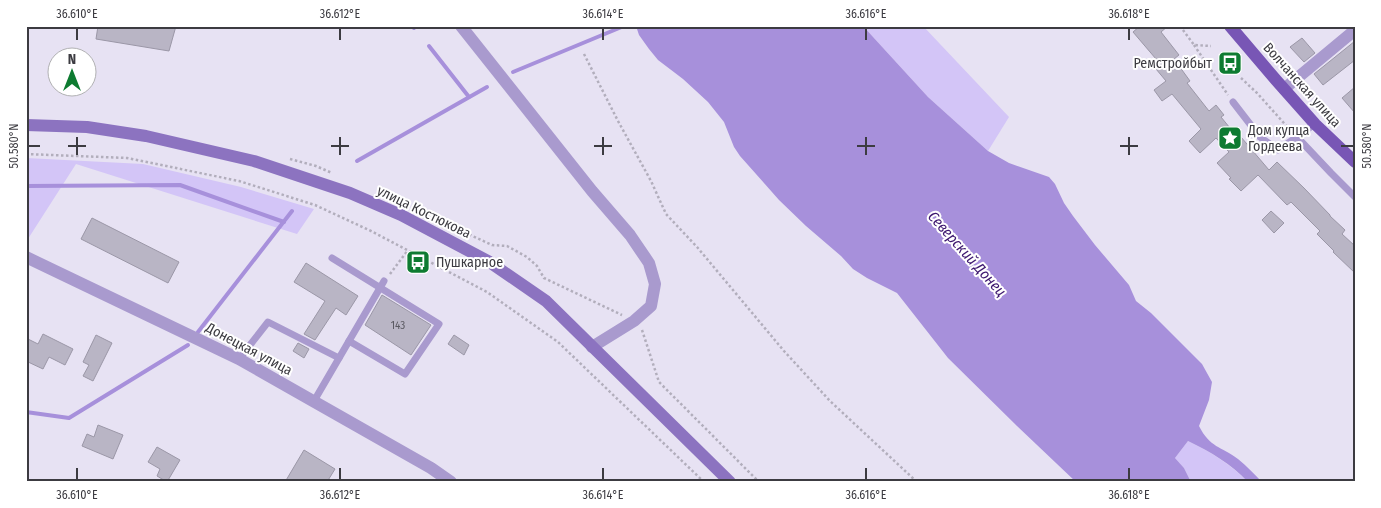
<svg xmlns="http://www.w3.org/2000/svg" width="1381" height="508" viewBox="0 0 1381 508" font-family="'Fira Sans Condensed',sans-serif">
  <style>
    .green { fill: #d3c5f7 }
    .water { fill: #a790db }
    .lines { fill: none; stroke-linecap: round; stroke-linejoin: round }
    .stream { stroke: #a790db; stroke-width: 4 }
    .building { fill: #b9b5c5; stroke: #9b97a7 }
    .path { stroke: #b2aebc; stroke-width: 2.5; stroke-dasharray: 2.5 2.5; stroke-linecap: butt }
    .lane { stroke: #a99ace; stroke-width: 7 }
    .street { stroke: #a99ace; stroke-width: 12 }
    .secondary { stroke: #8c73c0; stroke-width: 12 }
    .primary { stroke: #7856b5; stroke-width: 12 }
    .ticks { fill: none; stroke: #3c3b41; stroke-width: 2 }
    .labels { text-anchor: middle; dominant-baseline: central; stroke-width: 4; stroke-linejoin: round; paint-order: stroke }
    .number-label { font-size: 11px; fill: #5b5a62 }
    .poi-label { font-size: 14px; fill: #3c3b41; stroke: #fff; text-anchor: start }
    .street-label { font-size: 14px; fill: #3c3b41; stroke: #fff }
    .water-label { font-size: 15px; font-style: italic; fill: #3d176f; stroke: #fff }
    .neatline { fill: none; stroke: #3c3b41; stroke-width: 2 }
    .ticks-label { font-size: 12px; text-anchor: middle; fill: #3c3b41 }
  </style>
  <rect width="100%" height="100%" fill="#e7e2f3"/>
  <g class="green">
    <polygon points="863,26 923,26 1009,117 988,151 928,97"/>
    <polygon points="26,158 143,164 241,187 314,209 297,234 76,164 26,242"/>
    <path d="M1188,441c23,11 42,23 60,41h-57l-7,-14 -9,-10z"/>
  </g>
  <path class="water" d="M636,26h227l65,71 60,54 21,12 40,14 6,7 9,19 9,13 22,29 34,40 7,16 15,12 51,51 10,18 -3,18 -10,26c11,22 22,20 39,33 9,7 16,15 24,23h-14c-17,-18 -37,-30 -60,-41l-13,17 9,10 7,14h-115l-59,-56 -69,-68 -51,-65 -30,-15 -14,-9 -12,-13 -35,-30 -27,-26 -39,-44 -6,-9 -10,-25 -16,-20 -25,-23 -25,-19 -9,-11 -10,-14z"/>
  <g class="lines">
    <g class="stream">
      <polyline points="412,26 414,28"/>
      <polyline points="429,46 469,97"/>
      <polyline points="513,72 624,26"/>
      <polyline points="357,161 487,87"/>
      <polyline points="26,186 180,185 284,222"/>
      <polyline points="198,332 292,211"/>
      <polyline points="26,412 69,418 188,345"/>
    </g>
  </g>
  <g class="building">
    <polygon points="98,26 176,26 169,51 96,39"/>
    <polygon points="1140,26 1168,26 1161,32 1179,55 1174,59 1190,81 1187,83 1209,111 1216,105 1224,115 1221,117 1239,139 1241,137 1269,170 1277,162 1304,188 1330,215 1330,216 1345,230 1342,234 1355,246 1355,273 1333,252 1334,251 1317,234 1320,231 1291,202 1287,205 1258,175 1241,191 1229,179 1231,178 1217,163 1229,152 1216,138 1200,153 1189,141 1201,129 1172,94 1162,101 1154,90 1166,81 1151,63 1156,59 1133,32"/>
    <polygon points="1302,38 1315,53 1304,62 1290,47"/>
    <polygon points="1355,41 1355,60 1323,85 1314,74"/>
    <polygon points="1355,87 1355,113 1342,98"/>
    <polygon points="1271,211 1284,223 1274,233 1262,220"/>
    <polygon points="92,218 179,262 168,283 81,239"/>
    <polygon points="306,263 358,296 346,315 336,308 315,340 304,334 325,301 294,282"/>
    <polygon points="382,295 431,325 411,355 365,325"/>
    <polygon points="43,334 73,349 65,365 49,357 43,369 26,361 26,338 38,344"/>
    <polygon points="96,335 112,343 93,381 83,376 89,365 83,362"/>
    <polygon points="454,335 469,345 464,355 448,344"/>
    <polygon points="298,343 309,349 304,358 293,351"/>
    <polygon points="98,425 123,435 113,459 82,446 87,434 94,437"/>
    <polygon points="157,447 180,460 167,482 157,476 160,469 148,462"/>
    <polygon points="304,450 335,469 327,482 285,482"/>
  </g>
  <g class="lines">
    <g class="path">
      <polyline points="1180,26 1194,45 1211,46"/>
      <polyline points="1194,45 1228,95"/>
      <polyline points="584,54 618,121 651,181 666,214 697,247 784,351 830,401 917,482"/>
      <polyline points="1241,78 1257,93 1291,131"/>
      <polyline points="26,154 127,158 239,181 315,205 371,231 487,292 558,342 704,482"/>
      <polyline points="290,159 316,166 332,173"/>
      <polyline points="451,226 492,245 507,246 527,257 537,266 544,278 622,315"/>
      <polyline points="390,274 408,250"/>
      <polyline points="642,330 659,382 759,482"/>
    </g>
    <g class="lane">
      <polyline points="1233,102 1260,137 1278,150 1315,124"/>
      <polyline points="1297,137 1331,173 1355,197"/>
      <polyline points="332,258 439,324 405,374 349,341"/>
      <polyline points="239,359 268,322 339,358"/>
      <polyline points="314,401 384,281"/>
    </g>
    <g class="street">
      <polyline points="461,26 592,191 630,235 649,263 655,284 651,306 634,321 592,347"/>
      <polyline points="1284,89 1355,30"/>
      <polyline points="26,257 239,359 431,468 451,482"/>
    </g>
    <polyline class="secondary" points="26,125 87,127 146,136 254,161 350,193 401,215 488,261 546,301 730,482"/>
    <polyline class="primary" points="1230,26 1276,80 1315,124 1355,162"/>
  </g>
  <path class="ticks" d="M77,28v12M340,28v12M603,28v12M866,28v12M1129,28v12M77,137v18M340,137v18M603,137v18M866,137v18M1129,137v18M28,146h12M68,146h18M331,146h18M594,146h18M857,146h18M1120,146h18M1341,146h13M77,468v12M340,468v12M603,468v12M866,468v12M1129,468v12"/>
  <defs>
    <g id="bus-square" transform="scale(1.25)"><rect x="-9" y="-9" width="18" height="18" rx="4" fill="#0e7b31" stroke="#fff"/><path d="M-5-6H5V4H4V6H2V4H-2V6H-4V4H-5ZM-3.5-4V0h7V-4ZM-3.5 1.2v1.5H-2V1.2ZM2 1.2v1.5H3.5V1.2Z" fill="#fff"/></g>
    <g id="sight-square" transform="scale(1.25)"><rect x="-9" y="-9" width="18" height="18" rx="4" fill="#0e7b31" stroke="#fff"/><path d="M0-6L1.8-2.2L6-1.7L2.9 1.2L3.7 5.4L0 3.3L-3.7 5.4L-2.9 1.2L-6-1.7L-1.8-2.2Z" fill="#fff"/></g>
  </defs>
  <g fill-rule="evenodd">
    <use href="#bus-square" x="1230" y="63"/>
    <use href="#sight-square" x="1230" y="138"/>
    <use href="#bus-square" x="418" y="262"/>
  </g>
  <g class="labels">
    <g class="number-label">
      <text x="398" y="325">143</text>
    </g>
    <g class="poi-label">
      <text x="1212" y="63" text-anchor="end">Ремстройбыт</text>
      <text x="1248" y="130">Дом купца<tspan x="1248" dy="16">Гордеева</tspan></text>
      <text x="436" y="262">Пушкарное</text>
    </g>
    <g class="street-label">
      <text transform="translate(1302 85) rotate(48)">Волчанская улица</text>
      <text transform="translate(424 212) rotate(26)">улица Костюкова</text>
      <text transform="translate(249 349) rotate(28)">Донецкая улица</text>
    </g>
    <g class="water-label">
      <text transform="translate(967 254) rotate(48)">Северский Донец</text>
    </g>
  </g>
  <rect width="1381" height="508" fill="none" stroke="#ffffff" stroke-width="55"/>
  <g transform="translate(72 72)"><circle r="24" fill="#ffffff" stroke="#b1b1b3"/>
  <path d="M0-4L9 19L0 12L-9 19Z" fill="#0e7b31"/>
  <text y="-8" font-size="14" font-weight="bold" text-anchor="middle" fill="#3c3b41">N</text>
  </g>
  <rect x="28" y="28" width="1326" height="452" class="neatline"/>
  <g class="ticks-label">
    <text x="77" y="18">36.610°E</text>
    <text x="340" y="18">36.612°E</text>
    <text x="603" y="18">36.614°E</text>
    <text x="866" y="18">36.616°E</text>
    <text x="1129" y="18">36.618°E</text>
    <text transform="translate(14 146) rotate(-90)" y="4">50.580°N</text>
    <text transform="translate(1367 146) rotate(-90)" y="4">50.580°N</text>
    <text x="77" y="499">36.610°E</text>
    <text x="340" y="499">36.612°E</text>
    <text x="603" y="499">36.614°E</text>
    <text x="866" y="499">36.616°E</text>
    <text x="1129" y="499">36.618°E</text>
  </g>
</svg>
